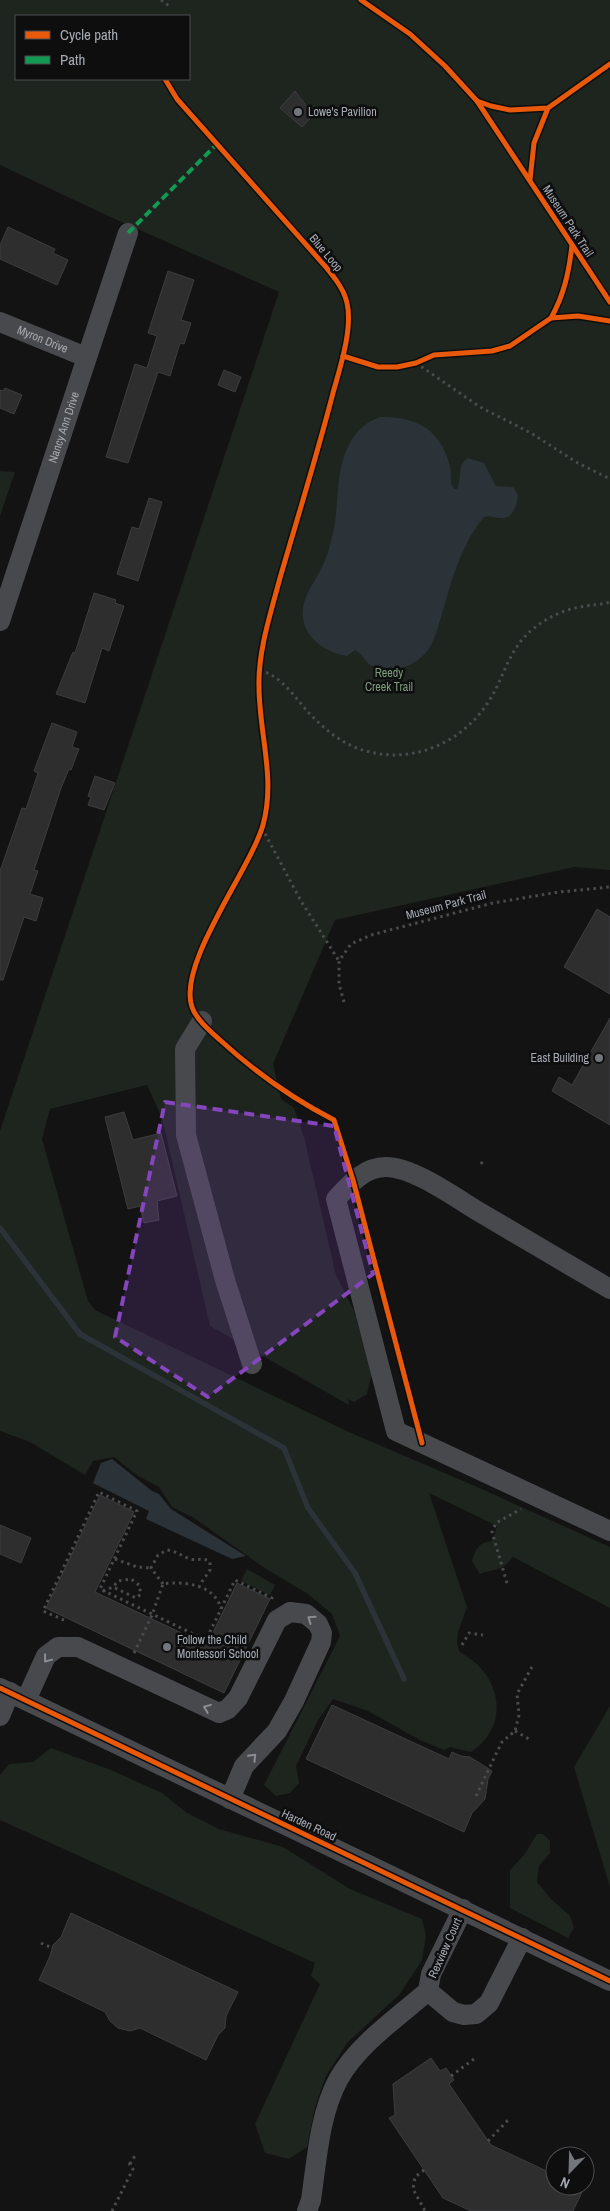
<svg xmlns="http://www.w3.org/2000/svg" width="610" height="2211" viewBox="0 0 610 2211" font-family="'Archivo Narrow',sans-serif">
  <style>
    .green { fill: #1e241e; fill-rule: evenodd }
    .water { fill: #2b3338 }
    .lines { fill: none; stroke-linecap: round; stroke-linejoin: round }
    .stream { stroke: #2b3338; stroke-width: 5.5 }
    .building { fill: #2e2e2f; stroke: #3c3d40 }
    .path { stroke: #494b4d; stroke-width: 3; stroke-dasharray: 2.5 4; stroke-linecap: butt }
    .minor { stroke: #48494c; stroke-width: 20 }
    .quiet { stroke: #139951; stroke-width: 4; stroke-dasharray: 8 4; stroke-linecap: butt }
    .cycleway-casing { stroke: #0e0e0f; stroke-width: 8 }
    .cycleway { stroke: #e8590c; stroke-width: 5 }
    .oneway { stroke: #8a8e94 }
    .marked { fill: #8445bd; fill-opacity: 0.2; stroke: #8445bd; stroke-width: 4; stroke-dasharray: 10 6; stroke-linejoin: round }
    .poi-dot { fill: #73767b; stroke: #0e0e0f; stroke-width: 2 }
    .labels { text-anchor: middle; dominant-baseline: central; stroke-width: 5; stroke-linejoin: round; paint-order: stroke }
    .poi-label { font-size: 12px; fill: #a6abb3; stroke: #0e0e0f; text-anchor: start }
    .street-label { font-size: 12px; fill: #a6abb3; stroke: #0e0e0f }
    .park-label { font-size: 12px; fill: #7f9d7e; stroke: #0e0e0f }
  </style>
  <rect width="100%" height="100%" fill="#131314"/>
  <g class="green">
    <path d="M0,0h610v870l-36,-3 -239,53 -62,144 8,35 13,9 10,29 32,138 18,36 18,61 -5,22 -13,8 -6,-3 1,6 -139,-79 -48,-208 -15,-33 -97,24 -8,30 46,162 7,9 256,123 124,53 135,61v61l-97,-51c-11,15 -18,11 -33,17l-8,-13c3,-12 7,-19 20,-20l5,-15 -68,-33 38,114 -9,25 -1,10 2,9c6,5 14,9 19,14 27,28 25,66 -7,87l-21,-5 -6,3 -24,-10 -52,-29 -35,-12 -15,21 -22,46 3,17 -9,10 -14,3 -12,-11 76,-149 -8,-22 -24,-20 -45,-27 -69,-49 -22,-11 -13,-20 -21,-11 -24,-19 -21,4 -8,14 -55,-33 -30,-11v-300l279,-839 -173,-77 -106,-50zM16,16h173v63h-173z"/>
    <polygon points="0,471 15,472 0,516"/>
    <polygon points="247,1569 275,1585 270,1595 241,1581"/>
    <polygon points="610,1706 610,1887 574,1767"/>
    <polygon points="51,1748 111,1770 162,1793 187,1813 219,1829 283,1847 350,1889 422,1919 426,1936 422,1960 400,1994 347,2043 326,2076 315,2107 307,2147 289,2159 265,2153 255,2124 320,1984 311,1976 315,1963 0,1820 0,1775 9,1764 33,1762"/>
    <polygon points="537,1834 543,1834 550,1841 550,1853 539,1866 537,1882 551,1899 570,1916 574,1928 568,1938 510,1908 510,1870 524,1855"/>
  </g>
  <g class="water">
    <path d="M380,417c36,-1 62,13 70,50 2,8 -1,15 4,22h3c5,-11 0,-24 11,-31l16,5 12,23 17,1 5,8c-1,10 -5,25 -18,23 -6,0 -10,-3 -16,-1 -19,22 -30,55 -38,83 -5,15 -8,32 -16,47 -11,18 -36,28 -56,20 -10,-4 -10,-13 -19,-17l-8,6c-19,-3 -40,-15 -44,-37 -3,-20 11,-35 19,-52 4,-8 7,-17 9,-26 10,-32 2,-70 20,-100 8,-13 16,-19 29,-24z"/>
    <polygon points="112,1459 152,1491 159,1494 171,1509 246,1556 232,1559 146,1519 149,1511 93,1483 101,1463"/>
  </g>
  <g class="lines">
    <polyline class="stream" points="0,1228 80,1334 284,1448 308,1508 355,1573 404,1679"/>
  </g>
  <g class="building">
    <polygon points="295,91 313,115 302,127 280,108"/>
    <polygon points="8,227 55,249 53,253 68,260 57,285 0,259 0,245"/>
    <polygon points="168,271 194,280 181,320 191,323 184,344 180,343 170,376 158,372 128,463 106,457 135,364 147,368 157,336 148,333"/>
    <polygon points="224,370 241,377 235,392 218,385"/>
    <polygon points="5,388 22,395 14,414 0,408 0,390 3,391"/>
    <polygon points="149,498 162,502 138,581 117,574 132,527 139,529"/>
    <polygon points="94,593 116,600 115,603 124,606 109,651 102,648 85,703 56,694 73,652 75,653"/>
    <polygon points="52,723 77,732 72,747 79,749 71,770 69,769 61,788 34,870 38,871 30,894 43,898 36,921 24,917 3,980 0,980 0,871 22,808 26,809 38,773 34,771"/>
    <polygon points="95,776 115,783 104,810 88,805 91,797 88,796"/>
    <polygon points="597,909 610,917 610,994 564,967"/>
    <polygon points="610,1018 610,1125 552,1091 559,1077 572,1085"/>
    <polygon points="124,1112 133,1140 161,1133 177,1196 157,1201 159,1220 144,1223 140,1206 128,1209 105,1117"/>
    <polygon points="100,1495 134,1512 95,1592 207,1645 237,1583 270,1599 224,1693 46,1608"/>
    <polygon points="0,1525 31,1538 21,1563 0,1554"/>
    <polygon points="332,1705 449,1759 452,1752 461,1756 470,1757 492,1771 488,1779 485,1799 472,1813 464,1832 306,1759"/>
    <polygon points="71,1913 238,1992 226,2016 225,2028 218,2035 206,2060 140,2028 130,2031 118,2028 110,2021 105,2012 39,1980 50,1956 53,1945 61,1937"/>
    <polygon points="431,2058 440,2071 446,2068 454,2080 449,2084 491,2145 555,2175 555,2186 585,2186 573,2211 471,2211 443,2198 389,2118 395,2115 393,2084"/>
  </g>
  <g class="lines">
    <g class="path">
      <polyline points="161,0 169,6"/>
      <polyline points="416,363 480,407 531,433 576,462 610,479"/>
      <path d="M260,670c23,7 35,28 50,44 16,17 34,31 56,37 50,14 101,-11 126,-55 13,-23 19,-50 41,-67 13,-11 30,-19 47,-22 10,-2 20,-2 30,-5"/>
      <polyline points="262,828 301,901 339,961"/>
      <polyline points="344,1002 339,984 339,961 351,944 371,935 493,903 559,892 610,887"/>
      <polyline points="481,1164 483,1161"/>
      <polyline points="115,1559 137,1567 151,1568"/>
      <polyline points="507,1583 492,1532 496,1523 521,1509"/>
      <path d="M163,1584l-12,-16 7,-13 9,-5c9,1 15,6 23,9 7,2 14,-2 20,3v8l-11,16"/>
      <polyline points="103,1591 113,1587 136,1598 141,1594 139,1585 131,1579 118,1581 113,1587"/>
      <polyline points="64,1620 43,1611 99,1492 137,1511 100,1589 206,1640 235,1580 272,1598 270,1601"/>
      <polyline points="462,1645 469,1633 483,1635"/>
      <path d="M134,1653l18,-38 11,-31c20,-3 52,0 58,25"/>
      <polyline points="515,1731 529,1739"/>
      <polyline points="476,1796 496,1754 502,1742 515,1731 519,1715 517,1694 533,1665"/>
      <polyline points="41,1943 52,1948"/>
      <polyline points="451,2076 474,2059"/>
      <polyline points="488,2141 510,2118"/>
      <polyline points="573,2156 576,2149"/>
      <polyline points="130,2164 136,2154"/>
      <polyline points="424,2170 415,2177 413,2189 425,2211"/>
      <polyline points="112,2211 133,2169 130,2164 125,2163"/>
    </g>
    <g class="minor">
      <path id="s1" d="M0,322l86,35"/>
      <path id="s2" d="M0,621l128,-388"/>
      <polyline points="202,1021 185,1049 186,1135 225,1280 252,1364"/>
      <path d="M610,1289c-43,-25 -86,-51 -129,-76 -24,-14 -67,-46 -95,-46 -22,0 -36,17 -50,32l60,232 214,100"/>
      <polyline points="0,1688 610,1981"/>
      <polyline points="26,1700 46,1656 58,1647 78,1647 219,1713 228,1709 238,1698 277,1620 290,1612 306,1614 318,1624 322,1633 321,1642 294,1701 277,1731 244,1766 230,1799"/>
      <polyline points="0,1716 10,1692"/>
      <polyline points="463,1909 431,1974 428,1991 453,2012 464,2015 476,2014 489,2003 522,1938"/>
      <path d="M307,2211l4,-11c6,-40 8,-84 27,-120 19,-35 60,-63 90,-89"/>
    </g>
    <polyline class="quiet" points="128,233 217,144"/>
    <g class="cycleway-casing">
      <g id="cycleway">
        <polyline points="361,0 410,34 445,66 477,101 491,106 510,110 548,108 610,64"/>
        <path d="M165,79l12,20 148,167c9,11 19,23 22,37 6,25 -7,65 -14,90 -16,62 -35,123 -53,185 -9,34 -22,73 -21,108 0,48 17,92 4,139 -13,45 -86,139 -71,182 4,12 18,24 28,33 35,32 71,58 114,80l19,60 69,263"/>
        <polyline points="477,101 610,302"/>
        <polyline points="530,180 534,143 548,108"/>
        <path d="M551,318c13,-23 18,-46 21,-73"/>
        <polyline points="343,356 378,367 397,367 416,363 434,355 492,351 510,346 551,318 578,316 610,321"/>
        <polyline points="0,1688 610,1981"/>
      </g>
    </g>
    <use href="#cycleway" class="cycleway"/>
  </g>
  <defs><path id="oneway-chevron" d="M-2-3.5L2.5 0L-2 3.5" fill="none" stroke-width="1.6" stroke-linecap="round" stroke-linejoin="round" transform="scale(1.25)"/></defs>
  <g class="oneway">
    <use href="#oneway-chevron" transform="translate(311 1619) rotate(-145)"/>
    <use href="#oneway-chevron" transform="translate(47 1659) rotate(127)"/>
    <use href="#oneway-chevron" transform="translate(207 1708) rotate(-158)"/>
    <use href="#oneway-chevron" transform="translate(253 1757) rotate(-47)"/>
  </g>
  <path class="marked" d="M165,1102l169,24 39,148 -165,123 -93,-60z"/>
  <g class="poi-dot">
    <circle cx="298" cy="112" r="5"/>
    <circle cx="599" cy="1058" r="5"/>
    <circle cx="167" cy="1647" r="5"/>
  </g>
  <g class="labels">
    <g class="poi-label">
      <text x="308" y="112">Lowe's Pavilion</text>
      <text x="589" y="1058" text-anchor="end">East Building</text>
      <text x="177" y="1640">Follow the Child<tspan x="177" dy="14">Montessori School</tspan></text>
    </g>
    <g class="street-label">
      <text transform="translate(568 221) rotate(57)">Museum Park Trail</text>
      <text transform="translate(326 253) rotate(50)">Blue Loop</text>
      <text stroke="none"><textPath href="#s1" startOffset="46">Myron Drive</textPath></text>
      <text stroke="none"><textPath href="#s2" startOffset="204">Nancy Ann Drive</textPath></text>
      <text transform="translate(446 905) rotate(-15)">Museum Park Trail</text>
      <text transform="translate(309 1825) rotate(25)">Harden Road</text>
      <text transform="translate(445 1948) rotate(-66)">Rexview Court</text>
    </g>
    <g class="park-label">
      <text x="389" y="673">Reedy<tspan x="389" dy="14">Creek Trail</tspan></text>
    </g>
  </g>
  <rect x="15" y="15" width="175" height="65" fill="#0e0e0f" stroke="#4b4d51"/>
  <rect x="25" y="31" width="25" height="8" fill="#e8590c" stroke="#4b4d51"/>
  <text x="60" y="40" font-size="15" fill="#a6abb3">Cycle path</text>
  <rect x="25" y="56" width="25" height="8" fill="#139951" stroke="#4b4d51"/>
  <text x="60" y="65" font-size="15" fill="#a6abb3">Path</text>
  <g transform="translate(570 2171) rotate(203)"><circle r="24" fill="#0e0e0f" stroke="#4b4d51"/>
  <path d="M0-4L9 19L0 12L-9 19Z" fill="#73767b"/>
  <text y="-8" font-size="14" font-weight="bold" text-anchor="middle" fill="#a6abb3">N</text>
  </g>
</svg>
